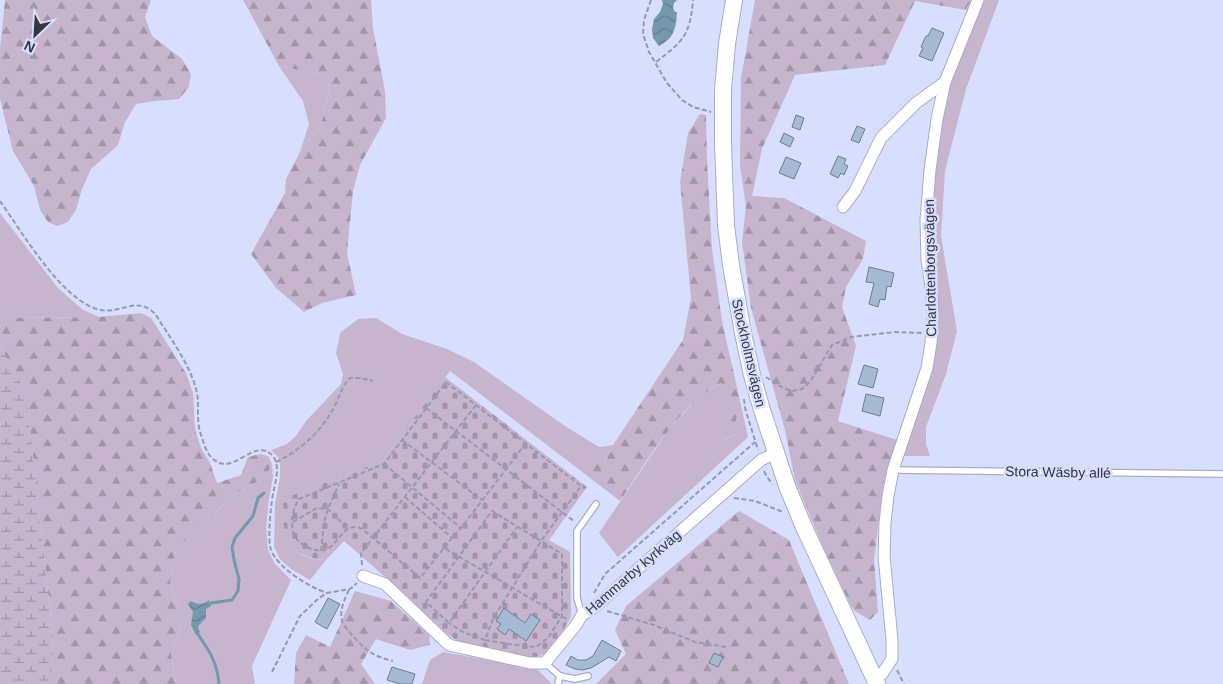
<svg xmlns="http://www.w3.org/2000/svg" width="1223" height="684" viewBox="0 0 1223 684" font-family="Arial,sans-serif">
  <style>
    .grass { fill: #c7b5ce }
    .forest { fill: url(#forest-firs) }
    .wetland { fill: url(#wetland-marsh) }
    .cemetery { fill: url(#cemetery-stones) }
    .water { fill: url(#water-waves) }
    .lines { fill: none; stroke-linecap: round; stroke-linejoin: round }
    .stream { stroke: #7498ac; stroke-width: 3 }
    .building { fill: #a6bad3; stroke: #6c7f96 }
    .lane-casing { stroke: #a6acc9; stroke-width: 8 }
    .street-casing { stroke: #a6acc9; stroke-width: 13 }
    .secondary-casing { stroke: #a6acc9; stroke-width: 18 }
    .path { stroke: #969bb2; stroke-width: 2; stroke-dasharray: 5 2.5; stroke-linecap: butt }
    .lane { stroke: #fff; stroke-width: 5.5 }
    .street { stroke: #fff; stroke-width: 11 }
    .secondary { stroke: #fff; stroke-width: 16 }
    .labels { text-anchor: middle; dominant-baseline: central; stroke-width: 5; stroke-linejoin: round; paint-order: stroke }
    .street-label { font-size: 14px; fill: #343742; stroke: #d8defd }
  </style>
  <defs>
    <pattern id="forest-firs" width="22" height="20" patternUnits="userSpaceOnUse" patternTransform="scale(1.25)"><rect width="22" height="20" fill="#c7b5ce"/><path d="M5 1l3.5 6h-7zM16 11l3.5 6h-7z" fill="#a294a9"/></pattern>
    <pattern id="wetland-marsh" width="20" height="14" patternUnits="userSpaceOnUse" patternTransform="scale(1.25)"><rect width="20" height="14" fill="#c7b5ce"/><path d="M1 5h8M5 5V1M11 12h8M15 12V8" fill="none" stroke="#a294a9"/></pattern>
    <pattern id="cemetery-stones" width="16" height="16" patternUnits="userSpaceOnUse" patternTransform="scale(1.25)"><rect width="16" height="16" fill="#c7b5ce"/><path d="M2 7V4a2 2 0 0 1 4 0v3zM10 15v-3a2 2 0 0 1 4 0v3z" fill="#a294a9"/></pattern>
    <pattern id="water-waves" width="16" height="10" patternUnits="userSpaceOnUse" patternTransform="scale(1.25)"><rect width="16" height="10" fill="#7498ac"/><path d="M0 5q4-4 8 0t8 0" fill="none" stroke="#607d8e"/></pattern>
  </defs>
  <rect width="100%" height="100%" fill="#d8defd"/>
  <g class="grass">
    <polygon points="985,0 999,0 966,89 945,171 941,236 957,331 946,374 926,427 926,444 930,456 903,456 932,372 937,338 938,294 931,245 935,169 943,120 949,88 966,41"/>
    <polygon points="279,66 319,74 330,86 321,125 300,152 309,124 303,101"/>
    <polygon points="0,213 58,288 83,310 99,317 4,318 0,326"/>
    <polygon points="376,318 402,334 447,349 474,362 565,426 599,447 613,445 603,463 593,463 585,474 450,371 382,461 284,499 291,545 302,555 313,559 326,560 310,580 291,569 280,559 274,547 275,504 280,477 280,465 278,457 271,450 287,444 296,436 306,421 341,384 343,374 336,353 340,333 358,319"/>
    <polygon points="721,383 726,399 726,439 736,435 736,418 742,410 748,437 618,557 599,533 669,429 702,394"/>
    <polygon points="272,464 273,477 269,499 266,528 268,550 275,564 291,580 252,666 255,684 176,684 171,654 182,623 170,582 176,549 236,493 266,477"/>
    <polygon points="443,652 537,669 551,683 551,684 422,684 430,660"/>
  </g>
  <g class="forest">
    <polygon points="5,0 151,0 145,17 152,36 182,59 191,74 189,87 179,99 155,101 136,104 125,122 118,145 91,169 82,189 76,210 68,222 57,226 48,222 40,210 34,186 13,151 0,99 0,49"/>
    <polygon points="243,0 371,0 373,28 385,91 386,118 360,165 353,191 347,253 356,295 322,303 304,312 276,288 251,254 285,193 286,179 300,152 321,125 330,86 319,74 279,66"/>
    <polygon points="755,0 971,0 966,10 915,1 885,65 795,75 762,149 752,196 784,198 866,241 863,259 846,287 842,307 856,346 838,421 897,440 884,480 874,559 878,612 870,620 853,610 823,547 795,480 785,430 751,308 742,242 746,206 740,165 741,78"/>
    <path d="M700,114l6,1 1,45 5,89 10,72 20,89 -6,8v17l-11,4 1,-40 -5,-16c-42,21 -75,80 -101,118l-35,-27 8,-11h10l10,-18 70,-105 8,-42 -11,-116 8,-49z"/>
    <polygon points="141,313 151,318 186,373 193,393 195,429 201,448 210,463 217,483 241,475 248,457 260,454 268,456 272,464 266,477 236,493 176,549 170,582 182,623 171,654 176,684 47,684 54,646 26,394 0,346 0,326 4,318 99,317"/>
    <polygon points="739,511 789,540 849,684 596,684 626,654 615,630 626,606"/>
    <polygon points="355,591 391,601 429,635 430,645 410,650 376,639 361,664 375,684 294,684 296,653 306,635 330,647"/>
  </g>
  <polygon class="wetland" points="0,346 26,393 54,646 48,683 49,684 0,684"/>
  <path class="cemetery" d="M445,377l142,110 -38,53 21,12 1,65 -17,29 -9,8 -12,4 -74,-16 -12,-8 -48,-45 -55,-48 -18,19c-18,-1 -35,-7 -41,-26 -2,-8 -1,-26 -2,-35l99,-38z"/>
  <g class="water">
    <path d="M662,0h15l-3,3 -1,5 2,4h2c-1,17 -3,26 -18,34l-6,-8 -1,-9 2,-10 6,-7 3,-8z"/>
    <path d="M209,600l2,6 -5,3v9l-7,7 -1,3 2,4 -4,3 -5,-10 2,-13 -5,-8 3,-3c8,4 11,4 18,-1z"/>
  </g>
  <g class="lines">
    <g class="stream">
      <polyline points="207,606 211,603 232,600 238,591 239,579 234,560 232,547 235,538 253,516 258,498 264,493"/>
      <path d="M195,630c13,19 22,30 24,54"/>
    </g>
  </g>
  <g class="building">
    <polygon points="932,28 944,33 932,61 919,56 923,48 921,47 926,36 928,36"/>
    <polygon points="796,115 804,118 800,130 792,127"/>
    <polygon points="857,126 865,129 859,143 851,140"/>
    <polygon points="784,133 794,138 790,147 780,142"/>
    <polygon points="838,156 846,159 844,164 848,166 844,175 841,173 838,178 830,174"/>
    <polygon points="786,157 801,163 794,179 779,173"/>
    <polygon points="869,267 894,273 891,287 887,286 885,300 880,299 878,307 869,304 874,283 866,282"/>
    <polygon points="864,365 878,369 873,388 858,384"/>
    <polygon points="866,394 884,398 880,416 862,411"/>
    <polygon points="328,598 340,604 327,629 315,622"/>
    <polygon points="504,608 525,623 531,614 540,620 526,641 509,629 505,635 497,629 501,624 496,621"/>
    <polygon points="602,640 621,651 616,661 609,657 591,668 582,670 575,669 566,665 571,656 578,660 586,660 593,656"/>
    <polygon points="714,653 723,657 718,667 709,663"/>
    <polygon points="392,667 415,674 412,684 400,684 387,680"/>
  </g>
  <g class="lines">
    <g class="lane-casing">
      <g id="lane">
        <polyline points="893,470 1223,474"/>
        <polyline points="582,615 577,598 577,531 596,504"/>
        <polyline points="545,663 560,676 558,684"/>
        <polyline points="560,676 575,679 588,676"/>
      </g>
    </g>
    <g class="street-casing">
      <g id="street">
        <polyline points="843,207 855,191 881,138 916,103 945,82"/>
        <polyline points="363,576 385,584 449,645 530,663 545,663 576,625 582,615 595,607 761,460 776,453"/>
        <polyline points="875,679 882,674 892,659 892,640 884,556 885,523 888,496 893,470 927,368 931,343 933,315 931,287 927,260 926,220 930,170 937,119 945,82 978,0"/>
      </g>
    </g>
    <g class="secondary-casing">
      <polyline id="secondary" points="734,0 727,44 723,90 723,143 726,225 731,265 743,333 752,375 762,410 787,486 803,525 877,684"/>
    </g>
    <g class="path">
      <polyline points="651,0 644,20 643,34 649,52 667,83 682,100 693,107 711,112"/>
      <path d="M656,62c27,-21 34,-26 37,-62"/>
      <path d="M0,201c22,31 58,93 94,107 24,10 41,-14 60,5 4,4 7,11 11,16 12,19 27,41 32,64 2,11 0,22 2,34 0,4 3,9 4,14 2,6 4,12 9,17 21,21 42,-23 61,-2 7,9 3,24 1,33 -3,13 -7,49 -3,61 7,18 38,37 56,43"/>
      <polyline points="766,377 783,388 792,391 802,389 810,382 832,345 851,337 895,332 922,333"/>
      <polyline points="744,399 745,408 758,450"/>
      <polyline points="476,405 373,538 420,578 444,548 568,620"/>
      <polyline points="426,408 575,522"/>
      <polyline points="402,440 482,500"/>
      <path d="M276,462c23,-11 44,-29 57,-53 6,-10 8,-22 17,-31h10l13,3"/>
      <polyline points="384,464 461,528"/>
      <polyline points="764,471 766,475 772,484"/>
      <polyline points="405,497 452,538"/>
      <polyline points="734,498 755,501 783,512"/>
      <polyline points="293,522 317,508 328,509 348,529"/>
      <polyline points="444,547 461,528 526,443"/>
      <polyline points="321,551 324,522 328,509 339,484"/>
      <path d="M362,565l-1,-12 12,-15c-4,-3 -10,-10 -16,-11 -18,-2 -21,28 -41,23 -6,-1 -10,-3 -14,-6 -7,-5 -10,-12 -10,-20 0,-10 2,-17 7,-25l85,-35 62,-82 135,104 -40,55 -48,78 -8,21 -22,-8 -14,-9"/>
      <path d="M349,590c-4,8 -10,21 -7,31 1,4 6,9 9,13 14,16 21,22 42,27"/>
      <polyline points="594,593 605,574 755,442"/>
      <polyline points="607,611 654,625 695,642 726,647"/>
      <polyline points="485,640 522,646 536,647 548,638 562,616 562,554 492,511 426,602 449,623 517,527"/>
      <polyline points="897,670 904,684"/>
      <polyline points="272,672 300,616 319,598 327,593 350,589 357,583"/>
    </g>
    <use href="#lane" class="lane"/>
    <use href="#street" class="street"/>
    <use href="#secondary" class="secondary"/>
  </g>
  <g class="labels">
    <g class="street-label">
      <text transform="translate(930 268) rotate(-91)">Charlottenborgsvägen</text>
      <text transform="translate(749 353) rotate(77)">Stockholmsvägen</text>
      <text transform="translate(1058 472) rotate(1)">Stora Wäsby allé</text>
      <text transform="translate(633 572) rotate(-41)">Hammarby kyrkväg</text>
    </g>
  </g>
  <g transform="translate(35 35) rotate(205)" stroke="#d8defd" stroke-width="4" paint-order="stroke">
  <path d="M0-4L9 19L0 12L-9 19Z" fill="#343742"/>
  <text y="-8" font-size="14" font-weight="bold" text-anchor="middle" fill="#343742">N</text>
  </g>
</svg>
